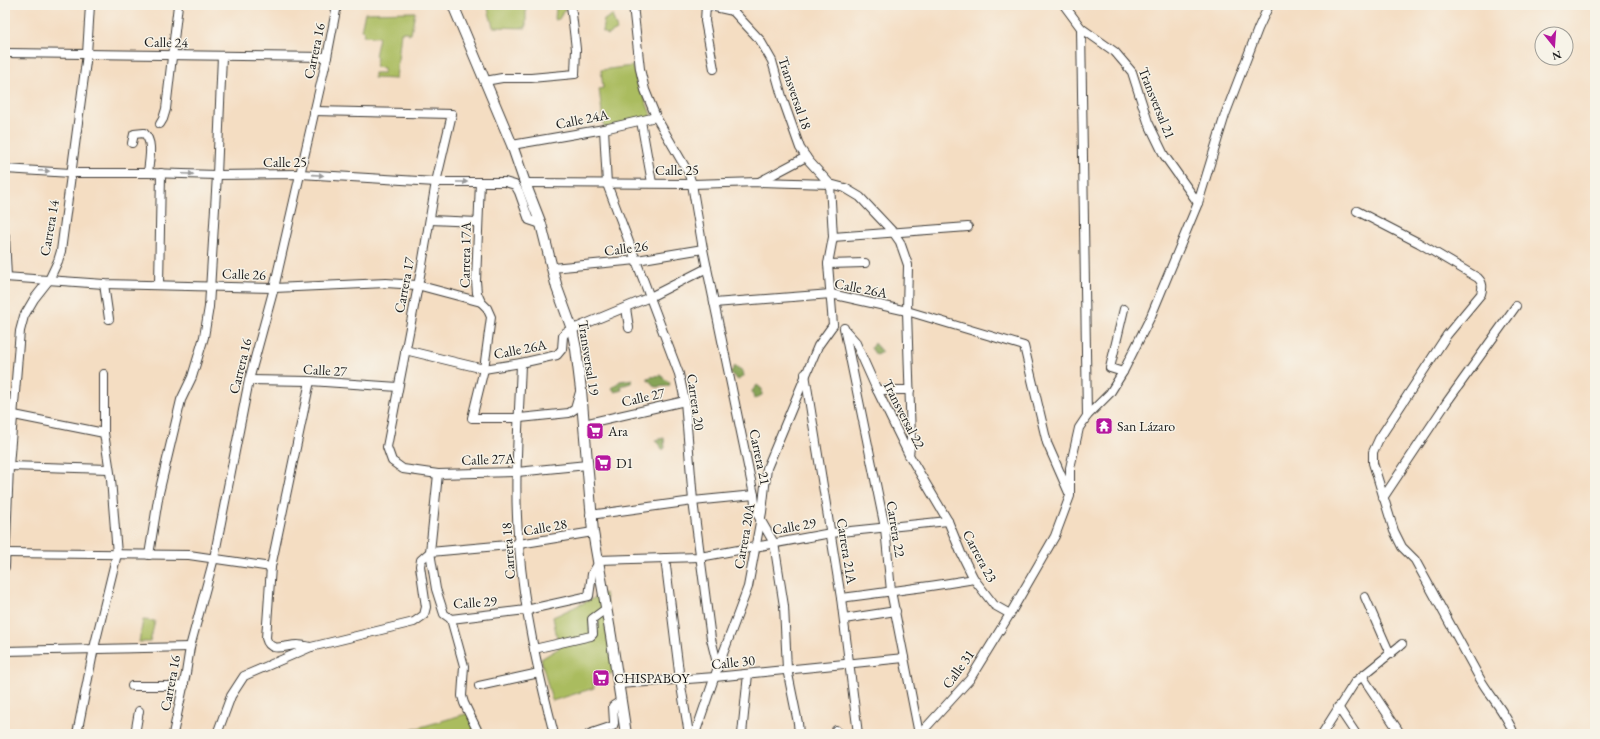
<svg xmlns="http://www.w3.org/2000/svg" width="1600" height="739" viewBox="0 0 1600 739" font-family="'EB Garamond',serif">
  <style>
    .green { fill: #aabc5f; stroke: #636c3e }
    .forest { fill: #87a456; stroke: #526039 }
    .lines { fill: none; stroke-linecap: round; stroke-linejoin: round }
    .minor-casing { stroke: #3c3935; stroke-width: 10 }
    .major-casing { stroke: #3c3935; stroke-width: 12 }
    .minor { stroke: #fff; stroke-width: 8 }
    .major { stroke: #fff; stroke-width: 10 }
    .oneway { fill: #999 }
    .labels { text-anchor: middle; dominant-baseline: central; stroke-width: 3; stroke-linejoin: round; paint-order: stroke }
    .street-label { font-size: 14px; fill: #1c1c1c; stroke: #f7f3e8 }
    .poi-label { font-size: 14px; fill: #1c1c1c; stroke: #f7f3e8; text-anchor: start }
  </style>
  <rect width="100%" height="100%" fill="#f7f3e8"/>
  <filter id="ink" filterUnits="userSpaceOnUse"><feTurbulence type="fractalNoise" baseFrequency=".025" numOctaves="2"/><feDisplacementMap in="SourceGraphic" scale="8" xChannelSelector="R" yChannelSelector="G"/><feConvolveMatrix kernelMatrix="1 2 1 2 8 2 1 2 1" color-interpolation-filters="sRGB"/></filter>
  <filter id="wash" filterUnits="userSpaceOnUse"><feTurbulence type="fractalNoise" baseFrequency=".012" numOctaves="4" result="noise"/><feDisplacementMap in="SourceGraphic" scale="16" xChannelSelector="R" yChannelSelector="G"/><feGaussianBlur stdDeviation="0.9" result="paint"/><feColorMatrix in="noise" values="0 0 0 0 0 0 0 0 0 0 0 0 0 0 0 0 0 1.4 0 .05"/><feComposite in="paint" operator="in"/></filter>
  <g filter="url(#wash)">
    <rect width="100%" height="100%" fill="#f4ddc2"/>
    <g class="green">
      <polygon points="487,5 526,5 526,28 493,27"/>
      <polygon points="556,5 568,6 569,9 565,9 559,19 555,20"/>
      <polygon points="415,12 411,34 408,34 408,32 401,32 396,79 374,78 374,73 384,73 384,68 375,67 377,58 375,56 379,37 363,36 364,31 361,30 365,13"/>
      <polygon points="612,15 617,30 608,35 602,31 604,20"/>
      <polygon points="632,66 652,117 604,128 599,89 603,88 601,70"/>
      <polygon points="605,593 618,669 607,676 593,681 594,688 552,701 541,659 559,648 553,617"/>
      <polygon points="143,620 155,621 150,642 139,642"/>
      <polygon points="472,712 484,734 397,734"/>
    </g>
    <g class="forest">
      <polygon points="874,343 882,352 876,355 871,348"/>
      <polygon points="735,366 743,371 744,376 738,380 730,373"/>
      <polygon points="660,375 670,383 669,386 655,387 647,378"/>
      <polygon points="633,379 631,383 621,386 622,390 615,392 612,388 620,381"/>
      <polygon points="757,385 762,389 762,395 754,399 752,391"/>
      <polygon points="664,438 665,448 663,450 655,440"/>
    </g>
  </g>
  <g filter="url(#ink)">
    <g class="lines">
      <g class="minor-casing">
        <g id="minor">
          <polyline points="633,5 640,69 645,90 656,117 688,172 692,184 703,249 754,495 756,512 774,543 784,606 787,669 798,723 799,734"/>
          <polyline points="729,5 733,11 760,40 772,61 783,100 800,148 809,161 830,184"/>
          <polyline points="1064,5 1081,28 1115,52 1132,72 1148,122 1164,155 1198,203"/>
          <polyline points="1081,28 1087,416"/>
          <polyline points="5,53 327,57"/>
          <polyline points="714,69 705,21 706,5 733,11"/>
          <polyline points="485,81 502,78 531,78 575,74 576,49 571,5"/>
          <polyline points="314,111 452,114 436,182 422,265 387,447 392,461 403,469 438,474 517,472 587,465"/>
          <polyline points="641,121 652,183"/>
          <polyline points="160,124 163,119 166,109 178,5"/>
          <polyline points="604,129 607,184 679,374 685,401 693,501 711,639 718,667"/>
          <path d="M132,143l2,-9 10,-1c10,9 5,27 4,40"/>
          <polyline points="512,145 604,129 656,117"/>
          <polyline points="5,169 71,173 148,173 217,175 300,174 436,182 505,182 515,185 519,192 529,220 541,224"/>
          <polyline points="480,182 476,281 477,293 481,302 487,308 491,317 484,369 472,418 520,418 569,413 575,409 580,392"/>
          <polyline points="759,182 806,157"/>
          <polyline points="525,183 692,184 759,182 830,184 845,188 860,197 893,232 900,242 908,265 907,311 911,440 909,455"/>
          <polyline points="830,184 833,237 828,264 833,325"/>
          <path d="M1357,211l62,32 59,35c5,5 5,9 3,16l-34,41 -68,104 -6,13v11l21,68 8,16 13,13 64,117c11,20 27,35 35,57"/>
          <polyline points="430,220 478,222"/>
          <polyline points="5,236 7,277"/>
          <polyline points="833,237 968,227"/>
          <polyline points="828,264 865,263"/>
          <polyline points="552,268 637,260 703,249"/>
          <polyline points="5,277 104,284 274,288 386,283 417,285 481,302"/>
          <polyline points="104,284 109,319"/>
          <polyline points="159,285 161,173"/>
          <polyline points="714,303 831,294 907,311 1024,346 1047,443 1069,493"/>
          <polyline points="626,308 629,328"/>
          <polyline points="844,328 885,528 891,591 919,734"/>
          <polyline points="845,330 855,341 877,390 909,455 948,521 961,553 974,579 994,605 1010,614"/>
          <polyline points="405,350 484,369 521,363 557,355 562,349 563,336 566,332 650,297 707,268"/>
          <path d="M521,363c-2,61 -8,122 -2,183 5,64 19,126 35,188"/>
          <polyline points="1123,372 1110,368 1124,309"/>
          <polyline points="805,374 841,598 858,734"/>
          <polyline points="249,380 310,381 398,387"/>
          <polyline points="877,390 910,390"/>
          <polyline points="14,415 104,433"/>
          <polyline points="584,424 685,401"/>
          <polyline points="9,466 109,469"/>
          <polyline points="438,474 430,552 436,589 444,614 451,619 526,610 589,596 592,574 598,564"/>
          <polyline points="1383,498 1447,402 1516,306"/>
          <polyline points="590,515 693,501 754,495"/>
          <polyline points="5,553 189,555 271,567 310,381"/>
          <polyline points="149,555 159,493 181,400 192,377 204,337 209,307 217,175 222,56"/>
          <polyline points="665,558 680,680 689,734"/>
          <polyline points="598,560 700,557 831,533 948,521"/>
          <polyline points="5,567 9,466 20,331 24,316 34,299 49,280 58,261 61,251 87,54 90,5"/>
          <path d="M271,567l-5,71c4,16 20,7 31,7 5,0 9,1 14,2"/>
          <polyline points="1365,597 1390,654"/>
          <path d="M841,598c44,-6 89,-11 133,-19"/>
          <polyline points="451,619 464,666 462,696 464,703 479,734"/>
          <polyline points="844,619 896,611"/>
          <polyline points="534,649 591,636 593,634 592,619 607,608"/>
          <polyline points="5,651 190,647"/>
          <polyline points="1362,676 1398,730"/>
          <polyline points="619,684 715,677 904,658"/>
          <polyline points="132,686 184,686"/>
          <polyline points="479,686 539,673"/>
          <polyline points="1338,707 1356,734"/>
          <polyline points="836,730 837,734"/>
          <polyline points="77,734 94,648 117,554 111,479 104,433 104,374"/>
          <polyline points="135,734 139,711"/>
          <polyline points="173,734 186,673 190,647 214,558 249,380 274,288 327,57 337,5"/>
          <polyline points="217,734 231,696 244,676 311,647 414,622 424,615 426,607 420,566 421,560 430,552 519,544 593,532"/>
          <polyline points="589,734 613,726 614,723 613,706 621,701"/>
          <polyline points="695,734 718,667 748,587 762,512 767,468 818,346 833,325"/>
          <polyline points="742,734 748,674"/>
          <polyline points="920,734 970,679 1010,614 1055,536 1070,496 1070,468 1079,428 1087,416 1110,393 1123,372 1151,316 1198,203 1225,115 1258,29 1269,5"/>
          <polyline points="1322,734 1355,682 1402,644"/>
        </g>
      </g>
      <g class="major-casing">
        <polyline id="major" points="453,5 512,145 525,183 541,224 557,288 572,329 576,349 581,390 593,532 611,636 626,734"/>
      </g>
      <use href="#minor" class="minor"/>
      <use href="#major" class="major"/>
    </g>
    <defs><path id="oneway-solid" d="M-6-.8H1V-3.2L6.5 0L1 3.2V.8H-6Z"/></defs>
    <g class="oneway">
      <use href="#oneway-solid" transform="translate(44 171) rotate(3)"/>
      <use href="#oneway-solid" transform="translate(188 174) rotate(3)"/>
      <use href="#oneway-solid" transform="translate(318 175) rotate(4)"/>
      <use href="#oneway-solid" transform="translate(462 182)"/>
    </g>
  </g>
  <defs>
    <g id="temple-square" transform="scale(0.9)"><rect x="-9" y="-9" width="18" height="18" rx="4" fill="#b5179e" stroke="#f7f3e8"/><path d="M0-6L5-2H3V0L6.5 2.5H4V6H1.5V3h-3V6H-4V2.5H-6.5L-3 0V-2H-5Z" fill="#fff"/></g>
    <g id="supermarket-square" transform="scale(0.9)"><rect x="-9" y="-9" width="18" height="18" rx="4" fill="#b5179e" stroke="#f7f3e8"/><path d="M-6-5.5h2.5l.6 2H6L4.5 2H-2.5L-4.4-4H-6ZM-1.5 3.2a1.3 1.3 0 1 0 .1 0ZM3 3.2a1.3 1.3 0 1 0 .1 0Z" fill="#fff"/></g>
  </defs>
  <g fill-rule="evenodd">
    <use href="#temple-square" x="1104" y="426"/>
    <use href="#supermarket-square" x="595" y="431"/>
    <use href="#supermarket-square" x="603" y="463"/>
    <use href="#supermarket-square" x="601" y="678"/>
  </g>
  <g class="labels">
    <g class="street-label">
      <text transform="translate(166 42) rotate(1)">Calle 24</text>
      <text transform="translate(314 51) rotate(-78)">Carrera 16</text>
      <text transform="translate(795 93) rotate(71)">Transversal 18</text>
      <text transform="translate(1157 103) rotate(68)">Transversal 21</text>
      <text transform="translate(582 119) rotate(-11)">Calle 24A</text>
      <text x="285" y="162">Calle 25</text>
      <text x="677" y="170">Calle 25</text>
      <text transform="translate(49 228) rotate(-80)">Carrera 14</text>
      <text transform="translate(626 248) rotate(-7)">Calle 26</text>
      <text transform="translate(465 255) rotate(-89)">Carrera 17A</text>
      <text transform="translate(244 274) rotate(2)">Calle 26</text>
      <text transform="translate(404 285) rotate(-79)">Carrera 17</text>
      <text transform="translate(861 288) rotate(11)">Calle 26A</text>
      <text transform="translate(520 349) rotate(-11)">Calle 26A</text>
      <text transform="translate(589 358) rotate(81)">Transversal 19</text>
      <text transform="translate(240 366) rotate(-76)">Carrera 16</text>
      <text transform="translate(325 370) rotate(3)">Calle 27</text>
      <text transform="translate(643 397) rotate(-13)">Calle 27</text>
      <text transform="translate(696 402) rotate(82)">Carrera 20</text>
      <text transform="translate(904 414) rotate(63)">Transversal 22</text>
      <text transform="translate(760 457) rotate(78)">Carrera 21</text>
      <text transform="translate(488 459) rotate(-2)">Calle 27A</text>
      <text transform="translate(794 526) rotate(-10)">Calle 29</text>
      <text transform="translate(545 527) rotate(-10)">Calle 28</text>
      <text transform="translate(896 529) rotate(81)">Carrera 22</text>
      <text transform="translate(744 536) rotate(-80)">Carrera 20A</text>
      <text transform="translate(508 551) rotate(-94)">Carrera 18</text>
      <text transform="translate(847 551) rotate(81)">Carrera 21A</text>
      <text transform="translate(980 556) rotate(62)">Carrera 23</text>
      <text transform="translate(475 602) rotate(-4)">Calle 29</text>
      <text transform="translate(733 662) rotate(-6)">Calle 30</text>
      <text transform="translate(958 669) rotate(-54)">Calle 31</text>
      <text transform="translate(170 683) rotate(-79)">Carrera 16</text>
    </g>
    <g class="poi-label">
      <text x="1117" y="426">San Lázaro</text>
      <text x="608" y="431">Ara</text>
      <text x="616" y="463">D1</text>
      <text x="614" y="678">CHISPABOY</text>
    </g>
  </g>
  <rect width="1600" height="739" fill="none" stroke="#f7f3e8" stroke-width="20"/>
  <g transform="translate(1554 46) rotate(163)"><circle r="19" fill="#f7f3e8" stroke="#9f9d96"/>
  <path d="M0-3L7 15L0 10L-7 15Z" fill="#b5179e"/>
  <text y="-6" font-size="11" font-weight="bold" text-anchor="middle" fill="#1c1c1c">N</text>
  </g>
</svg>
